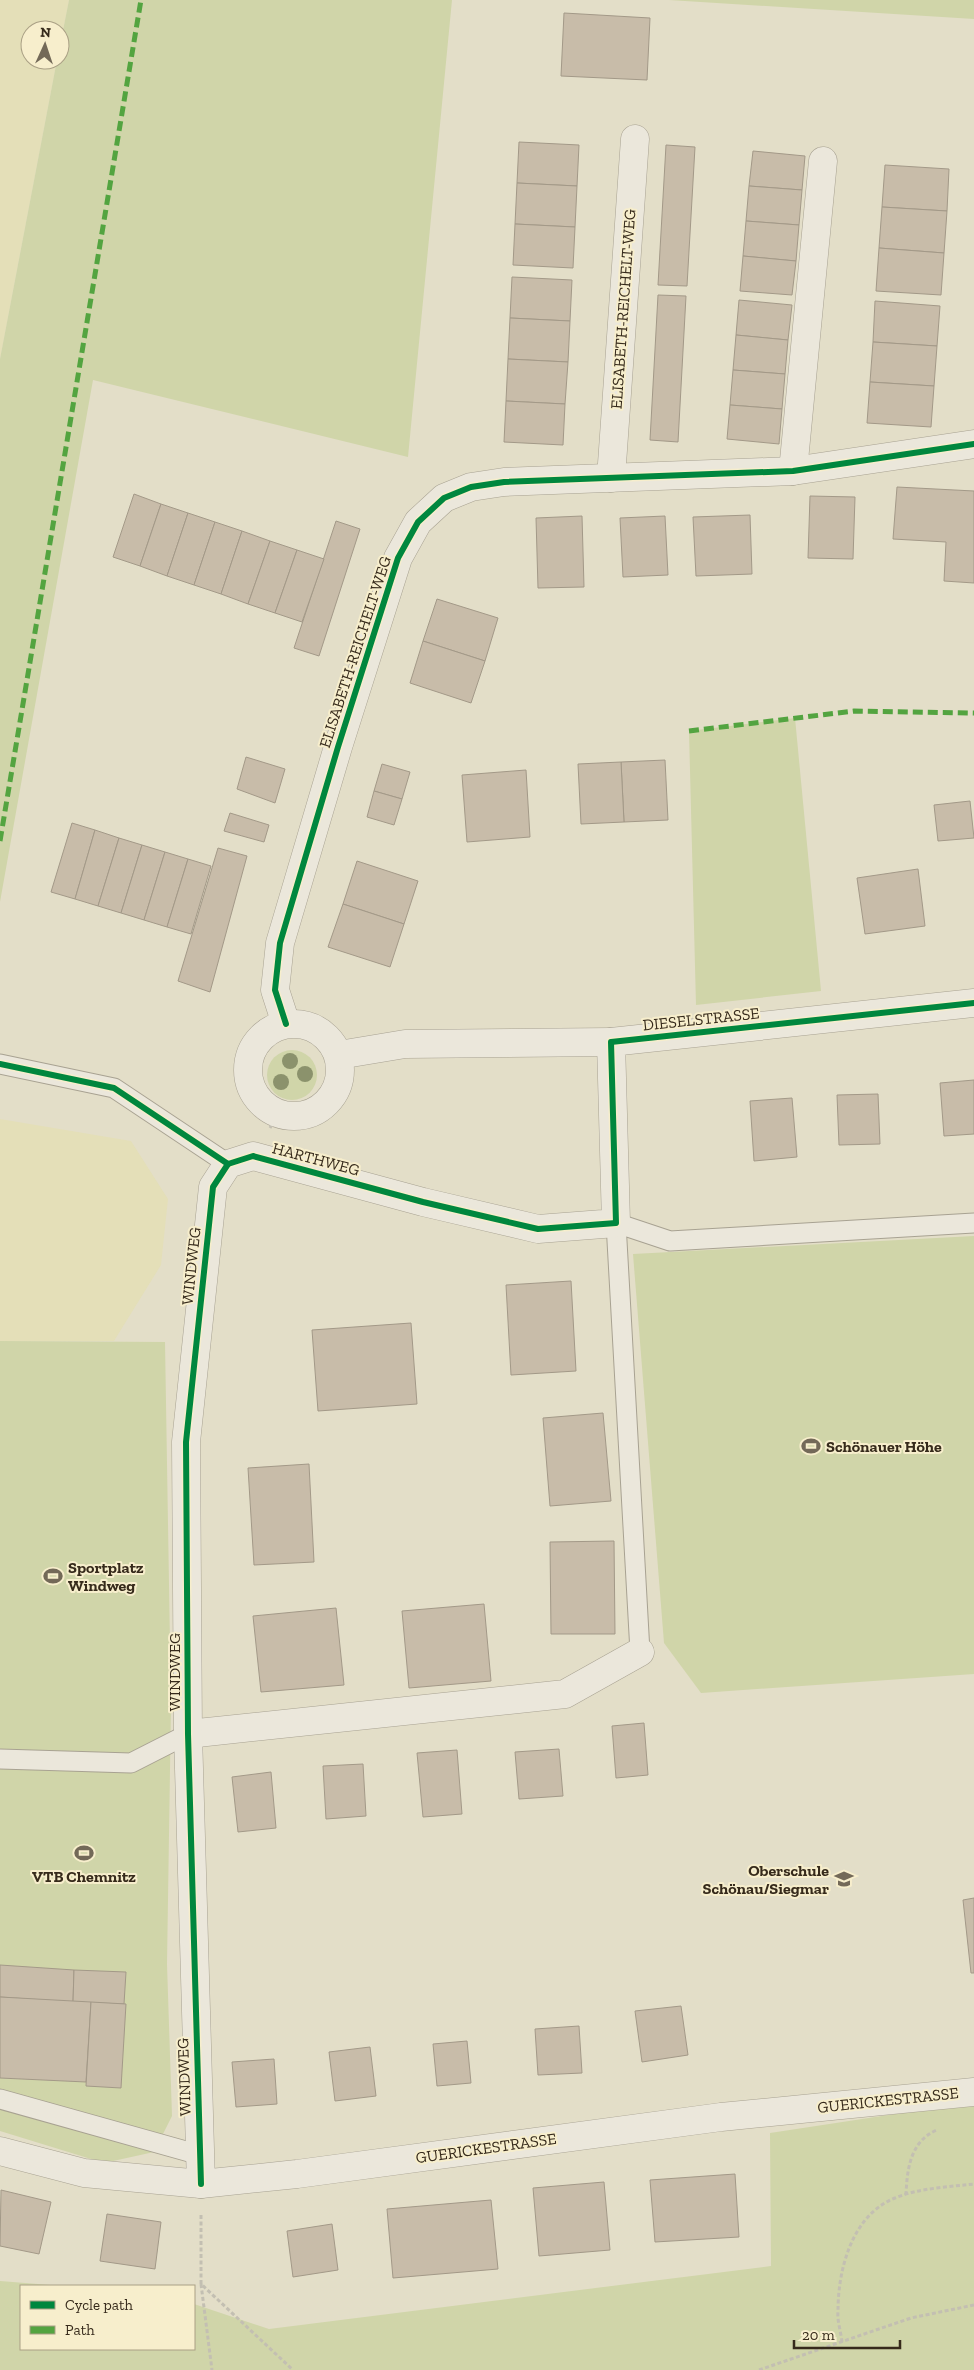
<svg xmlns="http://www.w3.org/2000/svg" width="974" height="2370" viewBox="0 0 974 2370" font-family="'Zilla Slab',serif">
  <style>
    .farmland { fill: #e4dfb8 }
    .green { fill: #d0d5a9 }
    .building { fill: #c8bca9; stroke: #a39988 }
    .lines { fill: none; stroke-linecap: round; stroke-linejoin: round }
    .lane-casing { stroke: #a8a292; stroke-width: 21 }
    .street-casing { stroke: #a8a292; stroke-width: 29 }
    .path { stroke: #c3bfb2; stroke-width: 3; stroke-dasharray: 4 2.5; stroke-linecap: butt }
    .lane { stroke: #ebe7db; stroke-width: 19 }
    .street { stroke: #ebe7db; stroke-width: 28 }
    .quiet { stroke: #53a440; stroke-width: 5; stroke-dasharray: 10 5; stroke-linecap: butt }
    .cycleway-casing { stroke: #f7eecc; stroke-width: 9 }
    .cycleway { stroke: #00873e; stroke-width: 6 }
    .tree { fill: #8b926c }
    .labels { text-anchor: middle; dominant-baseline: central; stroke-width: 4; stroke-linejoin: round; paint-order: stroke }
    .street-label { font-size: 16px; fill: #362a1b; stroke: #f7eecc }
    .poi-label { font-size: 16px; font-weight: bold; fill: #362a1b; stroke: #f7eecc; text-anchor: start }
  </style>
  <rect width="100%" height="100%" fill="#e3dec8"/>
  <g class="farmland">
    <polygon points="0,0 69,0 60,46 60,30 30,30 30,60 57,60 0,359"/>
    <polygon points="0,1119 131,1141 168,1199 161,1265 114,1341 0,1341"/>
  </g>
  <g class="green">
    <polygon points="69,0 452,0 408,457 93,380 0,902 0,359 57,60 60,60 60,46"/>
    <polygon points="669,0 974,0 974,19"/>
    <polygon points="795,718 821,991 696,1005 689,731"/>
    <circle cx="292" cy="1075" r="25"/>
    <polygon points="974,1236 974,1674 701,1693 664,1643 633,1254"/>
    <polygon points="0,1341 165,1342 171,1705 167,1964 172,2116 154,2152 104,2163 0,2131"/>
    <polygon points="974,2102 974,2370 0,2370 0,2281 63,2286 21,2286 21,2349 194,2349 194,2304 269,2329 771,2266 770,2133"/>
  </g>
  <g class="building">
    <polygon points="564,13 650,18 647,80 561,76"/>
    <polygon points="519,142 579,145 577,186 517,183"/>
    <polygon points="666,145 695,147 687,286 658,285"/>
    <polygon points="753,151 805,156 802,190 749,186"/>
    <polygon points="885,165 949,169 947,211 882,207"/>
    <polygon points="517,183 577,186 575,227 515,224"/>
    <polygon points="749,186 802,190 799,225 746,221"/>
    <polygon points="882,207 947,211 944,253 879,248"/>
    <polygon points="746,221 799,225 796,261 743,256"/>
    <polygon points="515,224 575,227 573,268 513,265"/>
    <polygon points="879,248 944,253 941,295 876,291"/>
    <polygon points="743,256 796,261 792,295 740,291"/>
    <polygon points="512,277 572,280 570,321 510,318"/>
    <polygon points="658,295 686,296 678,442 650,440"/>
    <polygon points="739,300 792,305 788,340 736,335"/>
    <polygon points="875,301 940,306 937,346 873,342"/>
    <polygon points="510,318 570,321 568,362 508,359"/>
    <polygon points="736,335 788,340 785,374 733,370"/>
    <polygon points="873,342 937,346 934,386 870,382"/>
    <polygon points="508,359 568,362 565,404 506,401"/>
    <polygon points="733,370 785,374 782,409 730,405"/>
    <polygon points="870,382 934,386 931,427 867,423"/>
    <polygon points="506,401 565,404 563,445 504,442"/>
    <polygon points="730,405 782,409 779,444 727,439"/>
    <polygon points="897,487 974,491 974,583 944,581 946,542 893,539"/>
    <polygon points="134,494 161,504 140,566 113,557"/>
    <polygon points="810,496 855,497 853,559 808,558"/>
    <polygon points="161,504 188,513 167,576 140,566"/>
    <polygon points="188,513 215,522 194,585 167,576"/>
    <polygon points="750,515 752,574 696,576 693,517"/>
    <polygon points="582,516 584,587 538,588 536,518"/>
    <polygon points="665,516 668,575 623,577 620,518"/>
    <polygon points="336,521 360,529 319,656 294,648"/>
    <polygon points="215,522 242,531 221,594 194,585"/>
    <polygon points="242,531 270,541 248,604 221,594"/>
    <polygon points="270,541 297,550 275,613 248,604"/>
    <polygon points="297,550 324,559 302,622 275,613"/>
    <polygon points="437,599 498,618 485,661 423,641"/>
    <polygon points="423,641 485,661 471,703 410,683"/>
    <polygon points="246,757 285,769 275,803 237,789"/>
    <polygon points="665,760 668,820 624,822 621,762"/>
    <polygon points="621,762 624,822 581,824 578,764"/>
    <polygon points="382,764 410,772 402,799 374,791"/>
    <polygon points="526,770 530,837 467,842 462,775"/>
    <polygon points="374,791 402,799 394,825 367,817"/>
    <polygon points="970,801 974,838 938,841 934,805"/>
    <polygon points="230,813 269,825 264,842 224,831"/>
    <polygon points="72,823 95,830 75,899 51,892"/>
    <polygon points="95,830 119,838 98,906 75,899"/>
    <polygon points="119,838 142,845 121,913 98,906"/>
    <polygon points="142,845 165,852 144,920 121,913"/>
    <polygon points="218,848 247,856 210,992 178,981"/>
    <polygon points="165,852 188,859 167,927 144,920"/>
    <polygon points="188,859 211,866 191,934 167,927"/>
    <polygon points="357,861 418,881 404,924 343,904"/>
    <polygon points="918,869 925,926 865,934 857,878"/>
    <polygon points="343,904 404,924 390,967 328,947"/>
    <polygon points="974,1080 974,1134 944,1136 940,1083"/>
    <polygon points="878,1094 880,1144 839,1145 837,1095"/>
    <polygon points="792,1098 797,1157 754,1161 750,1101"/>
    <polygon points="571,1281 576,1371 511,1375 506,1285"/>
    <polygon points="411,1323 417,1404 318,1411 312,1330"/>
    <polygon points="603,1413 611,1501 550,1506 543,1418"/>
    <polygon points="309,1464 314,1562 254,1565 248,1468"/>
    <polygon points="614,1541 615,1634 551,1634 550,1542"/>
    <polygon points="484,1604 491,1681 409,1688 402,1611"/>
    <polygon points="336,1608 344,1685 261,1692 253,1616"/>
    <polygon points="644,1723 648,1775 616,1778 612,1726"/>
    <polygon points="559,1749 563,1796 519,1799 515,1752"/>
    <polygon points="457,1750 462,1814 423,1817 417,1753"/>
    <polygon points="363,1764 366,1816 326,1819 323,1766"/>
    <polygon points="271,1772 276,1828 238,1832 232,1777"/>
    <polygon points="974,1898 974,1973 971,1973 963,1900"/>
    <polygon points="0,1965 74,1970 73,2002 0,1997"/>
    <polygon points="74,1970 126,1972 124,2004 73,2002"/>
    <polygon points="0,1997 91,2002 86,2082 0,2078"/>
    <polygon points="91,2002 126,2004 121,2088 86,2086"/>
    <polygon points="681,2006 688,2055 642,2062 635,2011"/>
    <polygon points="579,2026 582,2073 538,2075 535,2029"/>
    <polygon points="467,2041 471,2083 437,2086 433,2044"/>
    <polygon points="370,2047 376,2096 335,2101 329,2052"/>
    <polygon points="274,2059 277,2104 236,2107 232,2062"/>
    <polygon points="735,2174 739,2237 655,2242 650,2180"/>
    <polygon points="604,2182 610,2250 539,2256 533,2188"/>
    <polygon points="1,2190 51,2202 39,2254 0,2246"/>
    <polygon points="491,2200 498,2269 393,2278 387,2209"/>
    <polygon points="107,2214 161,2222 155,2269 100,2261"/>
    <polygon points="332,2224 338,2270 293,2277 287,2231"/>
  </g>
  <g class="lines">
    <g class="lane-casing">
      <g id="lane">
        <polyline points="0,1064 114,1088 228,1164"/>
        <polyline points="640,1652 616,1223 670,1241 974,1223"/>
        <polyline points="0,1759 131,1763 188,1734"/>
        <polyline points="0,2099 200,2155"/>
      </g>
    </g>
    <g class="street-casing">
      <g id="street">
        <polyline points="793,471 823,161"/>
        <polyline points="611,478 635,139"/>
        <circle cx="294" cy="1070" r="46"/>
        <polyline points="286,1024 275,990 280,943 338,747 398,558 418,522 444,498 471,487 504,482 793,471 974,444"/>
        <polyline points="339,1055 405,1044 611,1042"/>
        <polyline points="188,1734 565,1694 640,1652"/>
        <polyline points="0,2151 84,2173 201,2184 297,2174 721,2117 974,2092"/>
        <polyline points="201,2184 188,1734 186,1442 213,1187 228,1164 253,1156 423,1202 538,1229 616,1223 611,1042 974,1003"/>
      </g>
    </g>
    <g class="path">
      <polyline points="270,1128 278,1114"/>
      <path d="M906,2195c1,-25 4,-54 31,-65"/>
      <polyline points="201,2215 201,2284 293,2370"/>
      <polyline points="201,2284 212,2370"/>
      <path d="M842,2342c-1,-10 -5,-21 -4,-31 0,-42 14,-96 57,-113 24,-10 53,-11 79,-14"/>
      <polyline points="759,2370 911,2318 974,2305"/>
    </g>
    <use href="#lane" class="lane"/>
    <use href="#street" class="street"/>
    <g class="quiet">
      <polyline points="689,731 854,711 974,713"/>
      <polyline points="0,841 141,0"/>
    </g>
    <g class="cycleway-casing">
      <g id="cycleway">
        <polyline points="286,1024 275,990 280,943 338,747 398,558 418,522 444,498 471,487 504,482 793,471 974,444"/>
        <polyline points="0,1064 114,1088 228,1164"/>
        <polyline points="228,1164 253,1156 423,1202 538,1229 616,1223 611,1042 974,1003"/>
        <polyline points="201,2184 188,1734 186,1442 213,1187 228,1164"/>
      </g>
    </g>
    <use href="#cycleway" class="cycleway"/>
  </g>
  <g class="tree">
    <circle cx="290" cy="1061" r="8"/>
    <circle cx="305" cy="1074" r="8"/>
    <circle cx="281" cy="1082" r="8"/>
  </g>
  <defs>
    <g id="stadium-bare" transform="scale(1.5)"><path d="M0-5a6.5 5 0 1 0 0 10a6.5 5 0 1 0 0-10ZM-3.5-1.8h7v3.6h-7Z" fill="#736958" stroke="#f7eecc" stroke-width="2.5" paint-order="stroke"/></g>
    <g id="school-bare" transform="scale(1.5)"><path d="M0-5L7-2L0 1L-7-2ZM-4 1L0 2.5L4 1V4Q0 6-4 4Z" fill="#736958" stroke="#f7eecc" stroke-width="2.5" paint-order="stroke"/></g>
  </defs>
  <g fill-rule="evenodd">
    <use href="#stadium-bare" x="811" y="1446"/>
    <use href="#stadium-bare" x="53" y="1576"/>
    <use href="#stadium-bare" x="84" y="1853"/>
    <use href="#school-bare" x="844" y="1879"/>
  </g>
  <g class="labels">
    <g class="street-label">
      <text transform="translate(623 309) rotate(-86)">ELISABETH-REICHELT-WEG</text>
      <text transform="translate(355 652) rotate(-72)">ELISABETH-REICHELT-WEG</text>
      <text transform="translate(701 1019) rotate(-6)">DIESELSTRASSE</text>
      <text transform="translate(316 1159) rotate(15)">HARTHWEG</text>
      <text transform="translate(191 1266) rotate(-84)">WINDWEG</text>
      <text transform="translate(174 1672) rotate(-90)">WINDWEG</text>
      <text transform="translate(184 2077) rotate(-92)">WINDWEG</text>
      <text transform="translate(888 2100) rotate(-6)">GUERICKESTRASSE</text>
      <text transform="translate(486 2148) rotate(-8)">GUERICKESTRASSE</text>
    </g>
    <g class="poi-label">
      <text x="826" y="1446">Schönauer Höhe</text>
      <text x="68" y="1567">Sportplatz<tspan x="68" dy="18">Windweg</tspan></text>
      <text x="829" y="1870" text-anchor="end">Oberschule<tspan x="829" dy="18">Schönau/Siegmar</tspan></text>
      <text x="84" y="1876" text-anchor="middle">VTB Chemnitz</text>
    </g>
  </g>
  <rect x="20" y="2285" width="175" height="65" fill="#f7eecc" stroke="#aaa085"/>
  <rect x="30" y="2301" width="25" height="8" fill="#00873e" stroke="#aaa085"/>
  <text x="65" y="2310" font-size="15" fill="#362a1b">Cycle path</text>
  <rect x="30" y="2326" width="25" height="8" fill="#53a440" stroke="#aaa085"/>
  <text x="65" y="2335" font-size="15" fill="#362a1b">Path</text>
  <g transform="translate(45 45) rotate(3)"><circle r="24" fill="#f7eecc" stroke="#aaa085"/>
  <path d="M0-4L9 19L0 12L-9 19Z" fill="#736958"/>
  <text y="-8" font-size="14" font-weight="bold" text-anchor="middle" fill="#362a1b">N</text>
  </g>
  <path d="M794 2340v8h106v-8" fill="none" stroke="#362a1b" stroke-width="2.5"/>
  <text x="802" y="2340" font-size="15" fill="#362a1b" stroke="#f7eecc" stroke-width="4" paint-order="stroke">20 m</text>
</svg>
